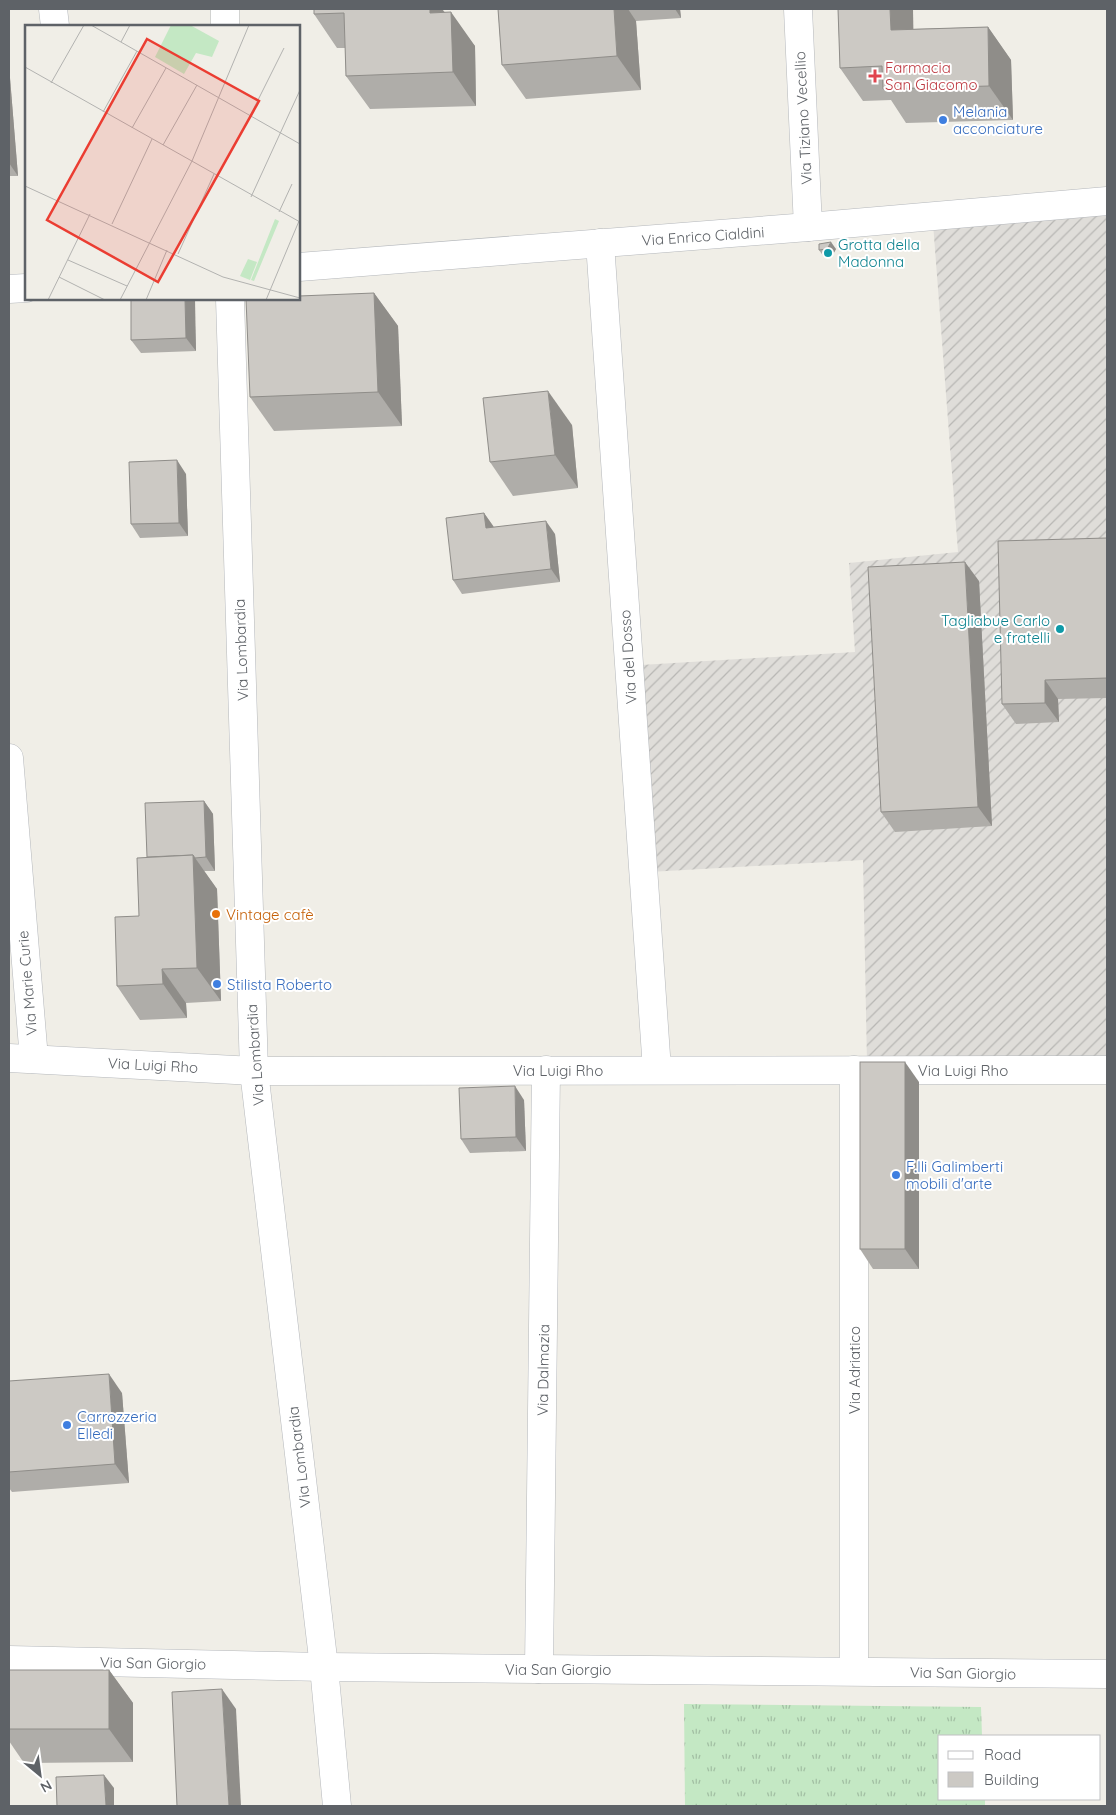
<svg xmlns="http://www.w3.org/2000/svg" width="1116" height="1815" viewBox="0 0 1116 1815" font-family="Quicksand,sans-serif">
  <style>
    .industrial { fill: url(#industrial-furrows) }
    .grass { fill: url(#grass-tufts) }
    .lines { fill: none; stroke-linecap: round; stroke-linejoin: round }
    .minor-casing { stroke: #b4b7bb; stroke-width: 29 }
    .minor { stroke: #fff; stroke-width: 28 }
    .wall { fill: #afada9 }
    .shaded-wall { fill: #8f8d89 }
    .building { fill: #ccc9c4; stroke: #8f8d89 }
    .health-dot { fill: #e0444e; stroke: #fff; stroke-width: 2 }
    .shop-dot { fill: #3f7fe0; stroke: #fff; stroke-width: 2 }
    .culture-dot { fill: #0f9aa8; stroke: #fff; stroke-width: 2 }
    .food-dot { fill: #e8710a; stroke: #fff; stroke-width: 2 }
    .labels { text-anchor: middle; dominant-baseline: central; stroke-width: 4; stroke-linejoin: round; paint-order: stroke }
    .health-label { font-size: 15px; fill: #be3a42; stroke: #fff; text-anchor: start }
    .shop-label { font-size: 15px; fill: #366cbe; stroke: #fff; text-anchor: start }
    .street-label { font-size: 15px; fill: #5e6267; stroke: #fff }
    .culture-label { font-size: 15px; fill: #0d838f; stroke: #fff; text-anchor: start }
    .food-label { font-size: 15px; fill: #c56008; stroke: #fff; text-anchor: start }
    .inset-road { fill: none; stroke: #b2b2b0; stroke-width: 1 }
    .view { fill: #eb3d32; fill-opacity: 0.15; stroke: #eb3d32; stroke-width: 2.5 }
    .inset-edge { fill: none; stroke: #5e6267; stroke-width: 2.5 }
  </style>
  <defs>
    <pattern id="industrial-furrows" width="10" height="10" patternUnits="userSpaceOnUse" patternTransform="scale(1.25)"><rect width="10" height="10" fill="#dfddd9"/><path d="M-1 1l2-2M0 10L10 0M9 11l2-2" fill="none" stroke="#b8b7b4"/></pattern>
    <pattern id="grass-tufts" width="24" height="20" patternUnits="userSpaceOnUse" patternTransform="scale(1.25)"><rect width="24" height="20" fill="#c4e8c4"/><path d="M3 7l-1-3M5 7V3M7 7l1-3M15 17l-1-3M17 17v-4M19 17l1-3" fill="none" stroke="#a2bfa3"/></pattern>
  </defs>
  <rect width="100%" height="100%" fill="#f0eee7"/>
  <polygon class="industrial" points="1107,209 1107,1063 867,1063 863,860 649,872 641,665 855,652 849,563 958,552 933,223"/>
  <polygon class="grass" points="684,1704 981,1707 982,1736 940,1736 940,1799 985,1799 985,1806 685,1806"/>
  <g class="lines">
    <g class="minor-casing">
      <g id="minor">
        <polyline points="53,9 55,26"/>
        <polyline points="225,9 225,26"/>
        <polyline points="798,9 808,227"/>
        <polyline points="600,243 657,1070"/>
        <polyline points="299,267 808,227 1107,201"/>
        <polyline points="9,289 26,288"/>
        <polyline points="230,299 254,1071 324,1667 337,1806"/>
        <polyline points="9,758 34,1059"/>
        <polyline points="9,1058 254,1071 1107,1070"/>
        <polyline points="854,1070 854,1671"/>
        <polyline points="9,1660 324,1667 1107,1674"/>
        <polyline points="539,1669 546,1070"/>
      </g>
    </g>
    <use href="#minor" class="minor"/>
  </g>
  <g class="wall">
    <polygon points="314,9 442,9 475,46 476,106 370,109 346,76 345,48 337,48 314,14"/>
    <polygon points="498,9 680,9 681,18 636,21 641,90 526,99 502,65"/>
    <polygon points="838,9 913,9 913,29 988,27 1011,60 1013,120 906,123 891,100 863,101 840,68"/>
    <polygon points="9,66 18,176 9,176"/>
    <polygon points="819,244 836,249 832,256 824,257 819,250"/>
    <polygon points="374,293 398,326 402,426 274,431 250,397"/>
    <polygon points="131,299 194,299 196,351 141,353 131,340"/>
    <polygon points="572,425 578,488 513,496 490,462"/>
    <polygon points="186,474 188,536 140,538 131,524"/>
    <polygon points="484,513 494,527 555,534 560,582 462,594 453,580"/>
    <polygon points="1107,538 1107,698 1058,699 1059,722 1016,724 1002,704"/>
    <polygon points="979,581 992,826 895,832 881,812"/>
    <polygon points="204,801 213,814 215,871 204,871 217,889 221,1001 186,1003 187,1018 140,1020 117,986 139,916"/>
    <polygon points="919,1082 919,1269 873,1269 860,1249"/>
    <polygon points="524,1100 526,1151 470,1153 461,1139"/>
    <polygon points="122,1393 129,1483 12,1492 9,1488 9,1472"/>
    <polygon points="9,1670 109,1670 133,1703 133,1762 24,1763 9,1741"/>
  </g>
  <g class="shaded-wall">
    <polygon points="430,9 442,9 451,22 451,12 475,46 476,106 453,72 430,13"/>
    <polygon points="614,9 628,9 636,21 641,90 617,56"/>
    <polygon points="675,9 680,9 681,18"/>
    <polygon points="890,9 913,9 914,63 891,30"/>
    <polygon points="988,27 1011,60 1013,120 989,86"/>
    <polygon points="9,66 18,176 9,163"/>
    <polygon points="831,242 836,249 832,256 827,249"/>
    <polygon points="374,293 398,326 402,426 378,392"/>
    <polygon points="185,299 195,299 196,351 186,338"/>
    <polygon points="548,391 572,425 578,488 555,455"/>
    <polygon points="177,460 186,474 188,536 179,523"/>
    <polygon points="484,513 493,526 495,541 486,528"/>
    <polygon points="546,521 555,534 560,582 551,569"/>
    <polygon points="965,562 979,581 992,826 978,807"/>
    <polygon points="1045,680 1058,699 1059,722 1045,703"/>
    <polygon points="204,801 213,814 215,871 206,857"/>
    <polygon points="193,855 217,889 221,1001 197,968"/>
    <polygon points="162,969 186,1003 187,1018 163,984"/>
    <polygon points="905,1062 919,1082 919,1269 905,1249"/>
    <polygon points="515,1086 524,1100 526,1151 516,1137"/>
    <polygon points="109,1374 122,1393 129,1483 115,1464"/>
    <polygon points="109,1670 133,1703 133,1762 109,1729"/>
    <polygon points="222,1689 236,1709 241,1806 229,1806"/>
    <polygon points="104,1775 114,1788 114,1806 106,1806"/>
  </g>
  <g class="building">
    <polygon points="314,9 430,9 430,13 451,12 453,72 346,76 344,13 314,14"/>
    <polygon points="498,9 614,9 617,56 502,65"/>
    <polygon points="838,9 890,9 891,30 988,27 989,86 883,89 882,66 840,68"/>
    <polygon points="831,242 827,249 819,250 819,244"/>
    <polygon points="374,293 378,392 250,397 246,299 299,299 299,296"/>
    <polygon points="131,299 185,299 186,338 131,340"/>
    <polygon points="548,391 555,455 490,462 483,398"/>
    <polygon points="177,460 179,523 131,524 129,462"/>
    <polygon points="484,513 486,528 546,521 551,569 453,580 446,518"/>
    <polygon points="1107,538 1107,678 1045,680 1045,703 1002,704 998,541"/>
    <polygon points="965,562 978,807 881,812 868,567"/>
    <polygon points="204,801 206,857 195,858 193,855 147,857 145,803"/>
    <polygon points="193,855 197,968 162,969 163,984 117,986 115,917 139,916 137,858"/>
    <rect x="860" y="1062" width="45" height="187"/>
    <polygon points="515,1086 516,1137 461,1139 459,1088"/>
    <polygon points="109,1374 115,1464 9,1472 9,1381"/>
    <rect x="9" y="1670" width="100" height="59"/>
    <polygon points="222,1689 229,1806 177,1806 172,1692"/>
    <polygon points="104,1775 106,1806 57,1806 56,1777"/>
  </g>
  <path class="health-dot" d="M872.5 68.5h5v5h5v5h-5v5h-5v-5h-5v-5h5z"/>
  <g class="shop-dot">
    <circle cx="943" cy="120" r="5"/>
    <circle cx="217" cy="984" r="5"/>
    <circle cx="896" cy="1175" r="5"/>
    <circle cx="67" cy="1425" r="5"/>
  </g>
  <g class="culture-dot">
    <circle cx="828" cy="253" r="5"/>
    <circle cx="1060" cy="629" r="5"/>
  </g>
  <circle class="food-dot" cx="216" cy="914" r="5"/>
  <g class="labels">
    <g class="health-label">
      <text x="885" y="67">Farmacia<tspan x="885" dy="17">San Giacomo</tspan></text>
    </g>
    <g class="shop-label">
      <text x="953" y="111">Melania<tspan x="953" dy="17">acconciature</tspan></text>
      <text x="227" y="984">Stilista Roberto</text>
      <text x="906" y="1166">F.lli Galimberti<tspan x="906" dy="17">mobili d'arte</tspan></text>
      <text x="77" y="1416">Carrozzeria<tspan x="77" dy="17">Elledi</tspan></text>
    </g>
    <g class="street-label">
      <text transform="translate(803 118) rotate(-93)">Via Tiziano Vecellio</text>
      <text transform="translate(703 236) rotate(-4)">Via Enrico Cialdini</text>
      <text transform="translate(241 650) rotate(-92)">Via Lombardia</text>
      <text transform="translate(628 657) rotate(-94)">Via del Dosso</text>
      <text transform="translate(27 983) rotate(-95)">Via Marie Curie</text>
      <text transform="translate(255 1055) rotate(-94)">Via Lombardia</text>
      <text transform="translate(153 1065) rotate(3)">Via Luigi Rho</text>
      <text x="558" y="1070">Via Luigi Rho</text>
      <text x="963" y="1070">Via Luigi Rho</text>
      <text transform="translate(543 1370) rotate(-89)">Via Dalmazia</text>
      <text transform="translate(854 1370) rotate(-90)">Via Adriatico</text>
      <text transform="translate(299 1457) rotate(-97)">Via Lombardia</text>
      <text transform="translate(153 1663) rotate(1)">Via San Giorgio</text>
      <text x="558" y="1669">Via San Giorgio</text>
      <text transform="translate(963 1673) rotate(1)">Via San Giorgio</text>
    </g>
    <g class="culture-label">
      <text x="838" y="244">Grotta della<tspan x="838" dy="17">Madonna</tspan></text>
      <text x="1050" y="620" text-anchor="end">Tagliabue Carlo<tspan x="1050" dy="17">e fratelli</tspan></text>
    </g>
    <g class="food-label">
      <text x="226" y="914">Vintage cafè</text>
    </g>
  </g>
  <g transform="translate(25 25)">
    <rect width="275" height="275" fill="#f0eee7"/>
    <path d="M146,0h19l29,16 -7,16 -16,-4 -12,21 -29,-17z" fill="#c4e8c4"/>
    <path d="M250,194l4,2 -25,60 -3,-1zM223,234l9,3 -7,18 -10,-4z" fill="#c4e8c4"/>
    <path class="inset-road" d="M66,0l209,119M96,17l9,-17M0,42l275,155M26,58l33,-58M78,87l34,-61M225,91l34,-68M107,103l34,-60M138,120l34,-60M0,161l198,91 77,21M226,172l49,-107M254,187l13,-28M87,199l40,-85M153,229l36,-80M43,235l59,26M34,252l46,23M23,275l42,-86M95,275l72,-139 57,-136M121,275l21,-50M241,275l33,-79"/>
    <path class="view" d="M122,14l112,62 -101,181 -111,-62z"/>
    <rect width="275" height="275" class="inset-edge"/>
  </g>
  <rect width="1116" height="1815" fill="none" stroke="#5e6267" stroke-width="20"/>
  <rect x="938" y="1735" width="162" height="65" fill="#ffffff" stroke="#bfc0c2"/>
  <rect x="948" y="1751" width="25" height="8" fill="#ffffff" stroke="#bfc0c2"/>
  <text x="984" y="1760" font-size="15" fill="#5e6267">Road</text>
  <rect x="948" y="1772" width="25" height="15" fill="#ccc9c4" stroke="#bfc0c2"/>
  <text x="984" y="1785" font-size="15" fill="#5e6267">Building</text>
  <g transform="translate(40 1775) rotate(151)" stroke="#ffffff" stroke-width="4" paint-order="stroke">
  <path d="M0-4L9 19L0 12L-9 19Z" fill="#5e6267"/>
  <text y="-8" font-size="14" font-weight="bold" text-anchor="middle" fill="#5e6267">N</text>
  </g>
</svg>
